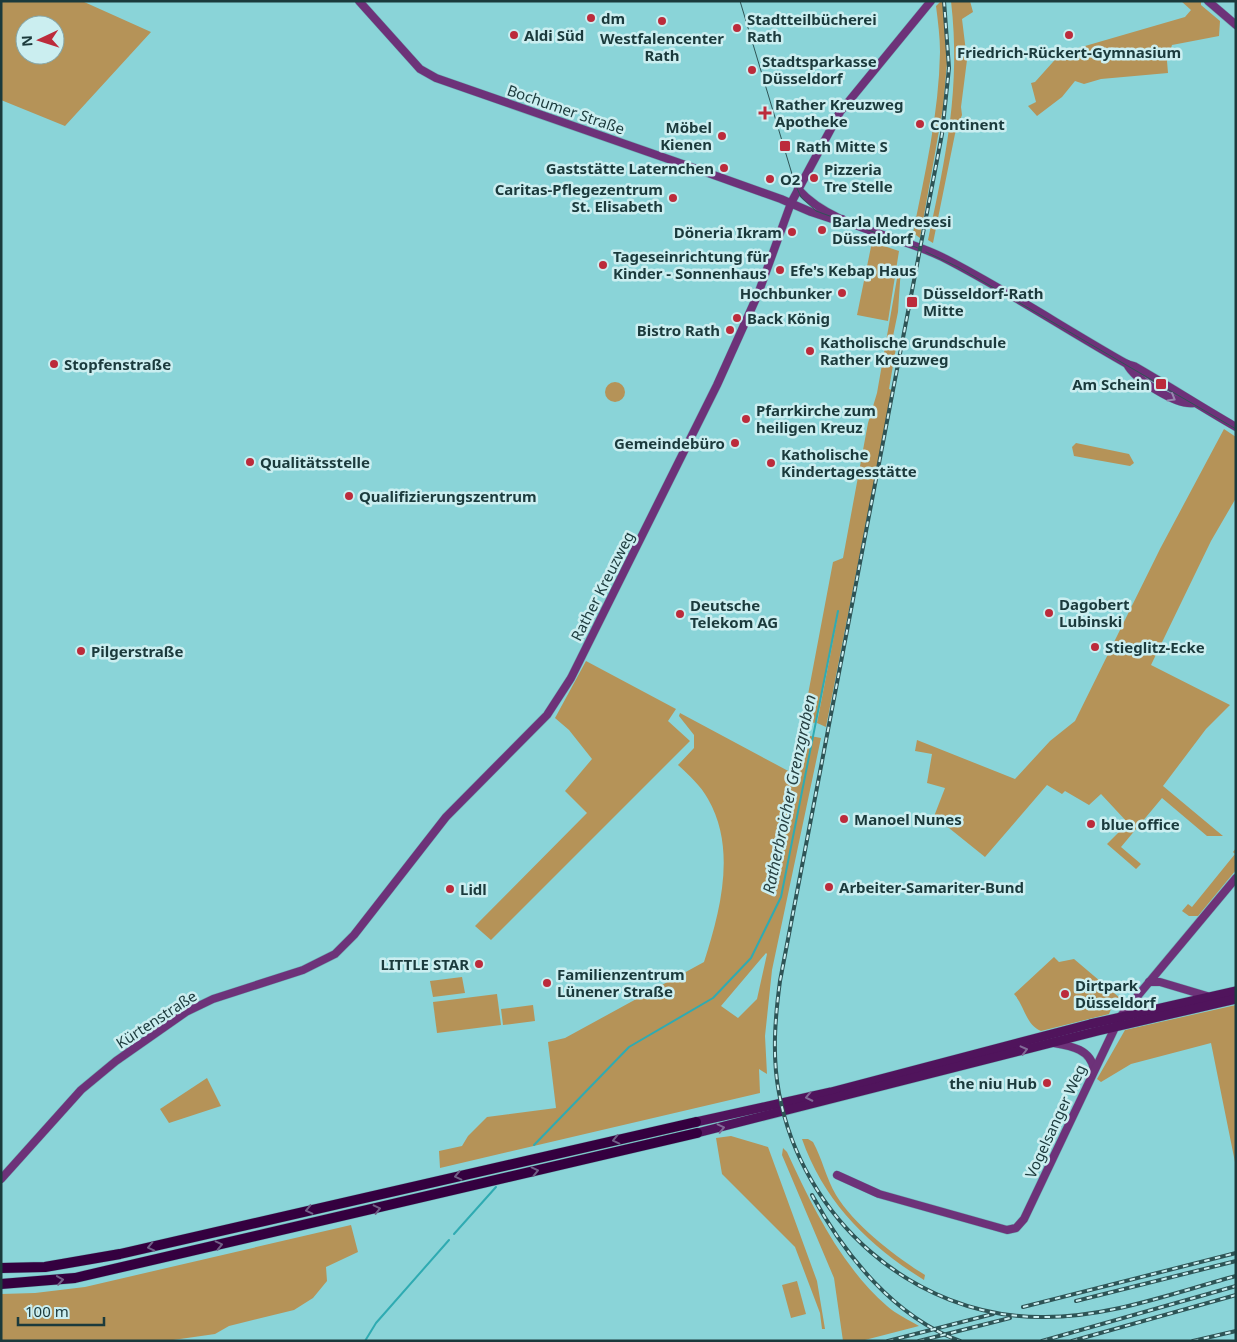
<svg xmlns="http://www.w3.org/2000/svg" width="1237" height="1342" viewBox="0 0 1237 1342" font-family="'Noto Sans',sans-serif">
  <style>
    .green { fill: #b59358; fill-rule: evenodd }
    .lines { fill: none; stroke-linecap: round; stroke-linejoin: round }
    .stream { stroke: #2fabb2; stroke-width: 2 }
    .secondary-casing { stroke: #72b2b6; stroke-width: 9 }
    .primary-casing { stroke: #72b2b6; stroke-width: 10 }
    .highway-casing { stroke: #72b2b6; stroke-width: 11 }
    .secondary { stroke: #6d3279; stroke-width: 8 }
    .primary { stroke: #50145c; stroke-width: 9 }
    .highway { stroke: #34003f; stroke-width: 10 }
    .tram { stroke: #2e5456; stroke-width: 1 }
    .rail-casing { stroke: #2e5456; stroke-width: 4 }
    .rail { stroke: #cbeef0; stroke-width: 2; stroke-dasharray: 5.5; stroke-linecap: butt }
    .oneway { stroke: #9787af }
    .oneway2 { stroke: #816b97 }
    .oneway3 { stroke: #705f86 }
    .poi-dot { fill: #bc2b3b; stroke: #cbeef0; stroke-width: 2 }
    .labels { text-anchor: middle; dominant-baseline: central; stroke-width: 5; stroke-linejoin: round; paint-order: stroke }
    .poi-label { font-size: 15px; font-weight: bold; fill: #1b3a3c; stroke: #cbeef0; text-anchor: start }
    .street-label { font-size: 15px; fill: #1b3a3c; stroke: #cbeef0 }
    .water-label { font-size: 16px; font-style: italic; fill: #274143; stroke: #cbeef0 }
  </style>
  <rect width="100%" height="100%" fill="#8ad4d8"/>
  <g class="green">
    <path d="M1,1h81l69,31 -86,94 -64,-26zM25,25h30v30h-30z"/>
    <path d="M941,1l2,2 4,60 -4,45 -23,130 -7,-5c12,-60 26,-120 27,-181 0,-15 -2,-30 -4,-46z"/>
    <path d="M951,1h19l3,11 -11,7 5,41 -6,47 1,8 -7,19 -22,109 -5,-3c18,-83 33,-153 23,-239z"/>
    <polygon points="1181,1 1201,1 1201,5 1220,21 1219,36 1172,45 1167,61 1168,73 1101,79 1084,84 1075,81 1062,97 1037,116 1028,106 1036,102 1031,83 1035,82 1061,53 1185,17 1191,10"/>
    <polygon points="872,242 899,251 888,321 857,315"/>
    <polygon points="899,267 901,267 898,312 892,341 897,342 889,389 892,390 826,727 817,723 839,610 816,723 803,721 833,562 843,558 868,423 877,393"/>
    <circle cx="615" cy="392" r="10"/>
    <polygon points="1224,429 1236,437 1236,498 1211,541 1151,665 1230,705 1206,729 1163,786 1223,836 1207,836 1162,798 1121,847 1141,864 1136,869 1107,844 1128,823 1101,794 1089,805 1065,791 1062,794 1047,785 985,857 949,828 933,819 945,788 927,783 932,754 915,751 917,740 1015,779 1050,741 1075,721 1160,549"/>
    <polygon points="1076,443 1129,454 1134,463 1130,466 1074,456 1072,447"/>
    <polygon points="586,661 676,709 668,721 690,741 491,940 475,926 587,813 565,791 592,759 569,730 555,718"/>
    <path d="M680,713l112,60 8,-39 21,4 -49,232 -7,66 2,38 -8,-5 1,24 -320,75 -1,-17 23,-5 6,-10 19,-19 69,-9 -8,-66 17,-4 139,-76c16,-50 33,-113 4,-163 -7,-13 -19,-24 -30,-34l16,-17v-13l-15,-19zM766,953l1,1 -10,45 -19,19 -17,-12z"/>
    <polygon points="1236,848 1236,870 1198,916 1189,916 1182,911 1188,904 1192,907 1235,854 1233,852"/>
    <path d="M1054,957l5,5 15,-3 46,39 -6,4 -5,12 -68,17c-16,-7 -16,-25 -27,-37z"/>
    <polygon points="462,977 465,993 433,997 430,981"/>
    <polygon points="497,994 501,1025 437,1033 433,1002"/>
    <polygon points="533,1005 535,1021 503,1025 501,1009"/>
    <polygon points="1236,1005 1236,1167 1211,1043 1131,1064 1101,1082 1097,1079 1125,1030"/>
    <polygon points="207,1078 221,1106 169,1123 160,1109"/>
    <polygon points="731,1136 768,1147 817,1281 825,1329 822,1329 820,1313 795,1247 722,1174 716,1138"/>
    <path d="M802,1139h6l5,3c9,16 13,36 23,53 18,30 60,62 89,80l-1,5c-55,-34 -100,-78 -122,-141z"/>
    <path d="M783,1148l4,4c25,54 54,114 100,154 9,8 22,14 32,20l-58,15h-18l-9,-63 -52,-123z"/>
    <polygon points="351,1225 358,1252 326,1267 327,1281 313,1298 294,1310 229,1326 215,1334 166,1341 1,1341 1,1294 35,1293 85,1287"/>
    <polygon points="797,1281 806,1314 791,1318 782,1285"/>
  </g>
  <g class="lines">
    <g class="stream">
      <polyline points="534,1145 629,1047 713,998 751,958 781,897 838,611"/>
      <polyline points="454,1234 496,1187"/>
      <polyline points="365,1341 376,1323 449,1240"/>
    </g>
    <g class="secondary-casing">
      <g id="secondary">
        <polyline points="359,1 420,69 436,78 694,168 781,199 811,212 835,220 842,219"/>
        <polyline points="1208,1 1236,25"/>
        <path d="M798,189c33,38 100,46 144,68 63,32 123,72 185,107l7,2c35,20 67,41 102,61"/>
        <path d="M1127,364c7,15 50,42 67,39"/>
        <polyline points="1149,982 1160,982 1207,996"/>
        <path d="M1053,1043c18,3 38,6 41,27"/>
        <polyline points="837,1175 879,1194 1007,1230 1016,1228 1024,1219 1120,1017 1236,878"/>
        <polyline points="1,1179 81,1090 116,1061 186,1012 213,999 303,970 335,954 354,935 446,817 547,715 571,678 717,385 758,294 791,203 840,112 931,1"/>
      </g>
    </g>
    <g class="primary-casing">
      <g id="primary">
        <polyline points="696,1122 831,1092 1090,1024 1236,991"/>
        <polyline points="697,1133 1098,1031 1236,999"/>
      </g>
    </g>
    <g class="highway-casing">
      <g id="highway">
        <polyline points="1,1268 45,1267 120,1254 696,1122"/>
        <polyline points="1,1284 75,1278 697,1133"/>
      </g>
    </g>
    <use href="#secondary" class="secondary"/>
    <use href="#primary" class="primary"/>
    <use href="#highway" class="highway"/>
    <g class="tram">
      <polyline points="740,1 795,184 801,197 816,211 918,248"/>
      <polyline points="926,252 958,267 1236,429"/>
    </g>
    <g class="rail-casing">
      <g id="rail">
        <path d="M944,1l5,67 -7,66 -162,847c-5,37 -8,75 -1,112 23,125 134,224 262,224 66,1 132,-24 195,-41"/>
        <path d="M812,1195c32,59 82,122 148,146"/>
        <polyline points="1076,1301 1236,1261"/>
        <polyline points="1023,1307 1236,1253"/>
        <polyline points="888,1341 993,1314"/>
        <polyline points="919,1341 1010,1318"/>
        <polyline points="1042,1341 1236,1286"/>
        <polyline points="1072,1341 1236,1295"/>
        <polyline points="1193,1341 1236,1331"/>
      </g>
    </g>
    <use href="#rail" class="rail"/>
  </g>
  <defs><path id="oneway-chevron" d="M-2-3.5L2.5 0L-2 3.5" fill="none" stroke-width="1.6" stroke-linecap="round" stroke-linejoin="round" transform="scale(1.25)"/></defs>
  <use class="oneway" href="#oneway-chevron" transform="translate(1172 398) rotate(30)"/>
  <g class="oneway2">
    <use href="#oneway-chevron" transform="translate(1024 1050) rotate(-14)"/>
    <use href="#oneway-chevron" transform="translate(809 1097) rotate(168)"/>
    <use href="#oneway-chevron" transform="translate(721 1128) rotate(-13)"/>
  </g>
  <g class="oneway3">
    <use href="#oneway-chevron" transform="translate(616 1140) rotate(167)"/>
    <use href="#oneway-chevron" transform="translate(535 1171) rotate(-13)"/>
    <use href="#oneway-chevron" transform="translate(458 1176) rotate(167)"/>
    <use href="#oneway-chevron" transform="translate(377 1209) rotate(-13)"/>
    <use href="#oneway-chevron" transform="translate(309 1210) rotate(167)"/>
    <use href="#oneway-chevron" transform="translate(219 1245) rotate(-13)"/>
    <use href="#oneway-chevron" transform="translate(151 1247) rotate(167)"/>
    <use href="#oneway-chevron" transform="translate(60 1280) rotate(-8)"/>
  </g>
  <g class="poi-dot">
    <circle cx="591" cy="18" r="5"/>
    <circle cx="662" cy="21" r="5"/>
    <circle cx="737" cy="28" r="5"/>
    <circle cx="514" cy="35" r="5"/>
    <circle cx="1069" cy="35" r="5"/>
    <circle cx="752" cy="70" r="5"/>
    <path d="M762.5 105.5h5v5h5v5h-5v5h-5v-5h-5v-5h5z"/>
    <circle cx="920" cy="124" r="5"/>
    <circle cx="722" cy="136" r="5"/>
    <rect x="779" y="140" width="12" height="12" rx="2.5"/>
    <circle cx="724" cy="168" r="5"/>
    <circle cx="814" cy="178" r="5"/>
    <circle cx="770" cy="179" r="5"/>
    <circle cx="673" cy="198" r="5"/>
    <circle cx="822" cy="230" r="5"/>
    <circle cx="792" cy="232" r="5"/>
    <circle cx="603" cy="265" r="5"/>
    <circle cx="780" cy="270" r="5"/>
    <circle cx="842" cy="293" r="5"/>
    <rect x="906" y="296" width="12" height="12" rx="2.5"/>
    <circle cx="737" cy="318" r="5"/>
    <circle cx="730" cy="330" r="5"/>
    <circle cx="810" cy="351" r="5"/>
    <circle cx="54" cy="364" r="5"/>
    <rect x="1155" y="378" width="12" height="12" rx="2.5"/>
    <circle cx="746" cy="419" r="5"/>
    <circle cx="735" cy="443" r="5"/>
    <circle cx="250" cy="462" r="5"/>
    <circle cx="771" cy="463" r="5"/>
    <circle cx="349" cy="496" r="5"/>
    <circle cx="1049" cy="613" r="5"/>
    <circle cx="680" cy="614" r="5"/>
    <circle cx="1095" cy="647" r="5"/>
    <circle cx="81" cy="651" r="5"/>
    <circle cx="844" cy="819" r="5"/>
    <circle cx="1091" cy="824" r="5"/>
    <circle cx="829" cy="887" r="5"/>
    <circle cx="450" cy="889" r="5"/>
    <circle cx="479" cy="964" r="5"/>
    <circle cx="547" cy="983" r="5"/>
    <circle cx="1065" cy="994" r="5"/>
    <circle cx="1047" cy="1083" r="5"/>
  </g>
  <g class="labels">
    <g class="poi-label">
      <text x="601" y="18">dm</text>
      <text x="747" y="19">Stadtteilbücherei<tspan x="747" dy="17">Rath</tspan></text>
      <text x="524" y="35">Aldi Süd</text>
      <text x="662" y="38" text-anchor="middle">Westfalencenter<tspan x="662" dy="17">Rath</tspan></text>
      <text x="1069" y="52" text-anchor="middle">Friedrich-Rückert-Gymnasium</text>
      <text x="762" y="61">Stadtsparkasse<tspan x="762" dy="17">Düsseldorf</tspan></text>
      <text x="775" y="104">Rather Kreuzweg<tspan x="775" dy="17">Apotheke</tspan></text>
      <text x="930" y="124">Continent</text>
      <text x="712" y="127" text-anchor="end">Möbel<tspan x="712" dy="17">Kienen</tspan></text>
      <text x="796" y="146">Rath Mitte S</text>
      <text x="714" y="168" text-anchor="end">Gaststätte Laternchen</text>
      <text x="824" y="169">Pizzeria<tspan x="824" dy="17">Tre Stelle</tspan></text>
      <text x="780" y="179">O2</text>
      <text x="663" y="189" text-anchor="end">Caritas-Pflegezentrum<tspan x="663" dy="17">St. Elisabeth</tspan></text>
      <text x="832" y="221">Barla Medresesi<tspan x="832" dy="17">Düsseldorf</tspan></text>
      <text x="782" y="232" text-anchor="end">Döneria Ikram</text>
      <text x="613" y="256">Tageseinrichtung für<tspan x="613" dy="17">Kinder - Sonnenhaus</tspan></text>
      <text x="790" y="270">Efe's Kebap Haus</text>
      <text x="832" y="293" text-anchor="end">Hochbunker</text>
      <text x="923" y="293">Düsseldorf-Rath<tspan x="923" dy="17">Mitte</tspan></text>
      <text x="747" y="318">Back König</text>
      <text x="720" y="330" text-anchor="end">Bistro Rath</text>
      <text x="820" y="342">Katholische Grundschule<tspan x="820" dy="17">Rather Kreuzweg</tspan></text>
      <text x="64" y="364">Stopfenstraße</text>
      <text x="1150" y="384" text-anchor="end">Am Schein</text>
      <text x="756" y="410">Pfarrkirche zum<tspan x="756" dy="17">heiligen Kreuz</tspan></text>
      <text x="725" y="443" text-anchor="end">Gemeindebüro</text>
      <text x="781" y="454">Katholische<tspan x="781" dy="17">Kindertagesstätte</tspan></text>
      <text x="260" y="462">Qualitätsstelle</text>
      <text x="359" y="496">Qualifizierungszentrum</text>
      <text x="1059" y="604">Dagobert<tspan x="1059" dy="17">Lubinski</tspan></text>
      <text x="690" y="605">Deutsche<tspan x="690" dy="17">Telekom AG</tspan></text>
      <text x="1105" y="647">Stieglitz-Ecke</text>
      <text x="91" y="651">Pilgerstraße</text>
      <text x="854" y="819">Manoel Nunes</text>
      <text x="1101" y="824">blue office</text>
      <text x="839" y="887">Arbeiter-Samariter-Bund</text>
      <text x="460" y="889">Lidl</text>
      <text x="469" y="964" text-anchor="end">LITTLE STAR</text>
      <text x="557" y="974">Familienzentrum<tspan x="557" dy="17">Lünener Straße</tspan></text>
      <text x="1075" y="985">Dirtpark<tspan x="1075" dy="17">Düsseldorf</tspan></text>
      <text x="1037" y="1083" text-anchor="end">the niu Hub</text>
    </g>
    <g class="street-label">
      <text transform="translate(566 109) rotate(19)">Bochumer Straße</text>
      <text transform="translate(602 586) rotate(-63)">Rather Kreuzweg</text>
      <text transform="translate(156 1019) rotate(-33)">Kürtenstraße</text>
      <text transform="translate(1055 1121) rotate(-65)">Vogelsanger Weg</text>
    </g>
    <g class="water-label">
      <text transform="translate(789 794) rotate(-78)">Ratherbroicher Grenzgraben</text>
    </g>
  </g>
  <rect width="1237" height="1342" fill="none" stroke="#1b3a3c" stroke-width="5"/>
  <g transform="translate(40 40) rotate(266)"><circle r="24" fill="#cbeef0" stroke="#85a6a8"/>
  <path d="M0-4L9 19L0 12L-9 19Z" fill="#bc2b3b"/>
  <text y="-8" font-size="14" font-weight="bold" text-anchor="middle" fill="#1b3a3c">N</text>
  </g>
  <path d="M18 1317v8h86v-8" fill="none" stroke="#1b3a3c" stroke-width="2.5"/>
  <text x="25" y="1317" font-size="15" fill="#1b3a3c" stroke="#cbeef0" stroke-width="4" paint-order="stroke">100 m</text>
</svg>
